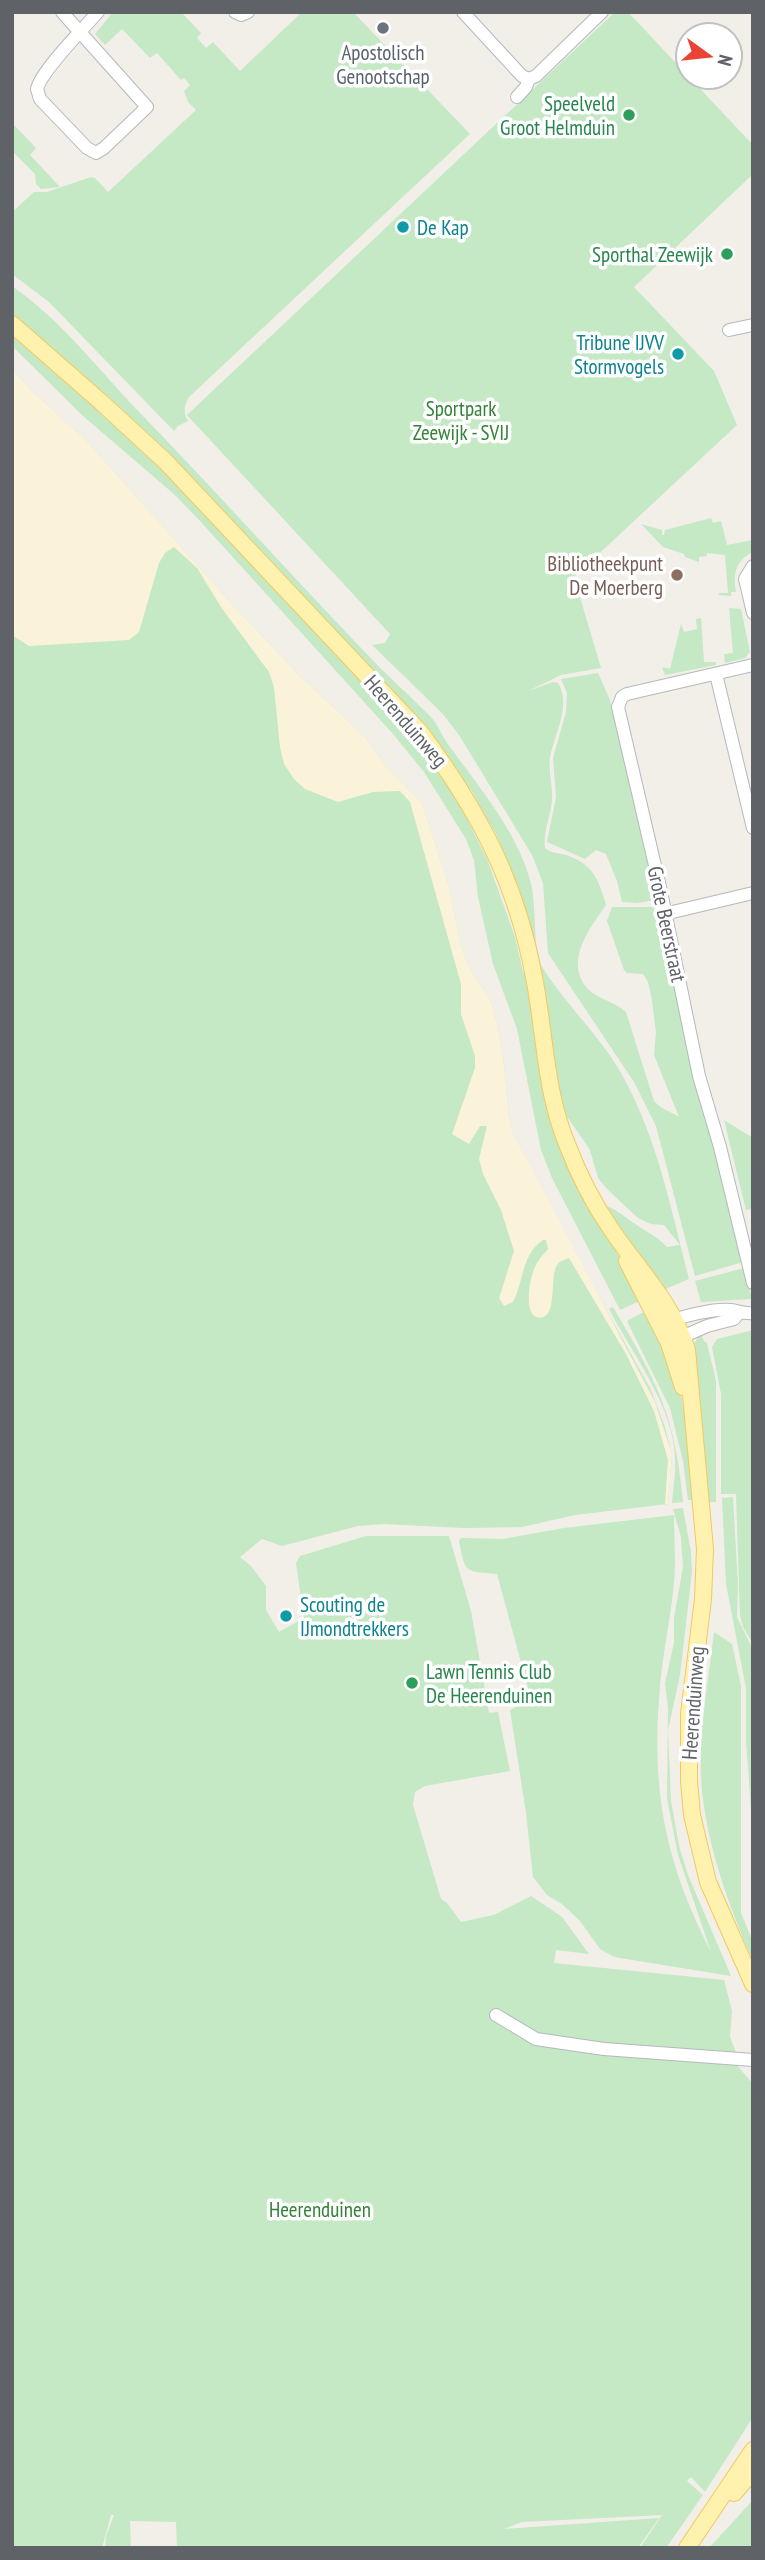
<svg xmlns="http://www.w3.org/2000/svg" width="765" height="2560" viewBox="0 0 765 2560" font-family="'PT Sans Narrow',sans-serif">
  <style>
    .green { fill: #c5e8c5 }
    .sand { fill: #fbf3d9 }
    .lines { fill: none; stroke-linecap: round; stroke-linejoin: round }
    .minor-casing { stroke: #b5b8bc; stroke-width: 14 }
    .major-casing { stroke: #f2c960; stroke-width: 18 }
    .minor { stroke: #fff; stroke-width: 12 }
    .major { stroke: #fff2af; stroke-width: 16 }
    .worship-dot { fill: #6b7280; stroke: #fff; stroke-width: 2.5 }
    .leisure-dot { fill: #2e9e5b; stroke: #fff; stroke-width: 2.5 }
    .culture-dot { fill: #0f9aa8; stroke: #fff; stroke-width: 2.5 }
    .education-dot { fill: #8d6e63; stroke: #fff; stroke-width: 2.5 }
    .labels { text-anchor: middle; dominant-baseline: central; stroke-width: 7; stroke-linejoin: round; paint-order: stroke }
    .worship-label { font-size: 21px; fill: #5b616d; stroke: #fff }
    .leisure-label { font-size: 21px; fill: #27864d; stroke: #fff; text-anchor: end }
    .culture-label { font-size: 21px; fill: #0d838f; stroke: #fff; text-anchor: start }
    .park-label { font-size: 21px; fill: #348238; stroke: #fff }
    .education-label { font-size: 21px; fill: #785e54; stroke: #fff; text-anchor: end }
    .street-label { font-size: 21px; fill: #5f6368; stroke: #fff }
  </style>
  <rect width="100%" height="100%" fill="#f1efe8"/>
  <g class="green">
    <path d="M113,12h68l20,21 -4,5 9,10 7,-6 27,29 62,-59h51l117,122 -281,263c-5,8 -6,16 -1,24l-10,5 -4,5 -125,-129 -37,-28v-62l22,-20h13l44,-15 4,1 13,14 88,-82 -8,-8 -4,-11 6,-6 -6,-7 -3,2 -24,-27 -7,5 -28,-29 -17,16 -10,-11z"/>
    <path d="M615,12h13l125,133v29l-119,113 80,84 23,54 -163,152 27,91 -40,7 -33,16 25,-9 5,1c14,23 -4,51 -8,74 -2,14 3,29 2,43 -1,17 -9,29 -7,48 6,5 13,5 21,7 27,9 33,25 40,50 -16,23 -43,57 -18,84 10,10 27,13 38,23l28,89c11,11 15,9 25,16l-25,-62 2,-22 -4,-33 -4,-18 -5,-8 -16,-1 -3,-3 -17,-49 5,-14h44l48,206 9,25 30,124 -48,14 -39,-150 -22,-44 -86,-129 -5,-70 -11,-28 -73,-120 -17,-22 -70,-68 13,-2 5,-9 -203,-219z"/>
    <polygon points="12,123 36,148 30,155 60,187 41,189 36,184 35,174 12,151"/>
    <path d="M12,286c50,35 86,83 128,127 75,77 147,158 222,236 21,23 45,44 68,67 9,9 12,21 20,31 31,43 70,88 82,141 3,15 3,66 7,74 23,39 59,71 82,111 36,63 50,136 68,206l-26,11 -30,-39 -29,-46c12,4 19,11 30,18 12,9 23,13 33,24l13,-2 -16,-20 -13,-1 -13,-6 -31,-29 -9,-11 -8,-28 -26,-38 -34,-186 -13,-42 -21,-50 -25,-44 -38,-53 -221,-239 -57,-58 -143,-127z"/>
    <polygon points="12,336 79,388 150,453 261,570 413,739 455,795 487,859 515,937 523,972 527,972 592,1210 644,1299 620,1310 552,1178 541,1150 517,1029 493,964 478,897 474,860 466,839 424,772 393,734 200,521 175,495 83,416 12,346"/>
    <polygon points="12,369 34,393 86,440 231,603 299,675 364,736 385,765 422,803 449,887 461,947 473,975 489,996 494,1011 503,1055 509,1118 513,1134 558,1223 650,1388 664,1424 672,1454 668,1504 575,1515 522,1527 463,1528 384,1524 358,1526 282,1546 262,1539 240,1557 251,1566 266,1586 266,1610 279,1632 304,1618 296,1563 300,1556 366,1536 449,1536 471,1611 489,1713 498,1712 510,1771 425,1786 415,1792 413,1805 441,1899 447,1903 461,1922 494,1915 531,1896 562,1917 589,1954 556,1950 554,1963 724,1980 732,2011 730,2037 737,2055 729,2056 753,2084 753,2417 705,2492 691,2477 687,2481 703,2495 666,2548 640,2548 662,2515 522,2522 504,2529 659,2518 638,2548 177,2548 176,2522 130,2521 131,2548 105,2548 106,2536 114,2515 111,2515 102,2548 12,2548"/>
    <path d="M711,518l2,5 8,-2 6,24 26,-5v12c-18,9 -20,22 -17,40h-5v4l-12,-1v-2h9l-3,-38 -18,-2v3l-8,1v5l-14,-5 -1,-3 -21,-7 -22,-23 21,6v5h2l1,-5z"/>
    <polygon points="729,608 741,609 750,652 745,658 725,663 724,654 733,653"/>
    <polygon points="701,618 704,662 716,662 716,665 665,675 662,667 670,669 681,624 684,632 697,629 696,619"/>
    <polygon points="598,673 610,700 656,900 637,903 622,902 617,881 606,854 596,850 585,859 547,842 556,797 553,758 566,712 567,693 561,679"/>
    <polygon points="724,1120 753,1138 753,1209 746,1210"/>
    <polygon points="744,1268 752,1299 701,1302 695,1281"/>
    <path d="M613,1307c20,34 42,71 54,108 9,28 13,58 16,87l-11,1c1,-14 4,-29 3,-44 0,-50 -43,-106 -66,-150z"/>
    <polygon points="649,1309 679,1382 685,1417 694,1496 691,1500 688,1500 683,1461 670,1408 627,1321"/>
    <polygon points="753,1330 753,1644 743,1627 740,1615 736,1494 721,1494 721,1394 712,1347 717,1339"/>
    <polygon points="701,1333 704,1341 707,1343 716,1381 716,1502 709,1502 692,1347"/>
    <polygon points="733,1497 738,1586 737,1617 753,1650 753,1837 746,1741 746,1688 726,1584 722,1498"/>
    <path d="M683,1508l8,44 1,20 -12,103 -12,55 3,71 8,45 9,29 43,101 -117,-19 -14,-8 -20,-28 -18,-17 -15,-9 -14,-18 -7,-64 -16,-103 21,-11 -34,-125c-32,-3 -32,0 -38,-33l2,-3 42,1 61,-11 110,-13c0,23 2,46 0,69 -4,39 -13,77 -15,116 -7,97 8,166 52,252l-33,-97 -11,-57 1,-90 -3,-25 9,-40v-25l9,-51 -2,-30 -8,-28z"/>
    <path d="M714,1632l18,12 9,42v227l12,29v19c-24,-54 -44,-110 -51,-169 -5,-53 6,-108 12,-160z"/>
    <polygon points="753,2500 753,2548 709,2548"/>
  </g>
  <path class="sand" d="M12,369l22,24 52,47 145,163 68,72 65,61 21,29 37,38 27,84 12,60 12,28 16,21 5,15 9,44 6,63 4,16 142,268 17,52 -4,50h-3l3,-44 -14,-49 -28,-57 -57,-96c-5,2 -10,3 -13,9 -6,10 2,56 -19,50 -14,-4 -7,-40 -2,-50 3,-7 9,-13 13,-18l-2,-9h-3c-22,15 -19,41 -30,62l-9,4 -5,-8 15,-47 -13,-41 -18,-36 -4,-15 8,-33h-7l-11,18 -17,-10 23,-66v-12l-14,-42v-30l-51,-182 -10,-11 -27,1 -35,10 -33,-13 -11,-10 -10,-15 -4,-17 -6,-60 -5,-15 -48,-65 -24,-39 -23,-21 -9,6 -6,10 -20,69 -10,8 -100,6 -17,-11z"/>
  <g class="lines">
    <g class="minor-casing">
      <g id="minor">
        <path d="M62,12l85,95 -43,41 -8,5 -9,-5 -47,-49 -3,-10c4,-18 47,-61 61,-77"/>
        <polyline points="235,12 241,15 248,12"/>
        <polyline points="463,12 522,76 529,79"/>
        <polyline points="517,97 526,87 529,79 536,76 602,12"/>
        <polyline points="729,330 753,325"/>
        <polyline points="753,566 745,579 753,613"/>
        <polyline points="753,665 627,694 622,697 618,707 660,887 699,1076 720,1147 753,1283"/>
        <polyline points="716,674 753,828"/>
        <polyline points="664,914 753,893"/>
        <path d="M668,1322c15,-6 47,-14 63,-12 7,1 13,4 22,3"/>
        <polyline points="675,1340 707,1326 734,1319 738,1314"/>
        <polyline points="496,2015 536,2039 604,2049 753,2060"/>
      </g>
    </g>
    <g class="major-casing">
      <g id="major">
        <path d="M12,324l89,78 65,60 255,271c58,79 95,147 113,244 11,56 11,114 33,167 11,29 26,59 44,85 28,42 60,71 76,121l18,199 -2,50 -14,115v67l3,34 16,67 45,102"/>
        <polyline points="627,1261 669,1343 683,1387"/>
        <polyline points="734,2493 753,2471"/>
        <polyline points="687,2548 753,2450"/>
      </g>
    </g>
    <use href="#minor" class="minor"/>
    <use href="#major" class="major"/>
  </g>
  <circle class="worship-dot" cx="383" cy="28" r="7"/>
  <g class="leisure-dot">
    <circle cx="629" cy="115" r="7"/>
    <circle cx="727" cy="254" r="7"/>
    <circle cx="412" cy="1683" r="7"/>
  </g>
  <g class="culture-dot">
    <circle cx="403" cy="227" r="7"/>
    <circle cx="678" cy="354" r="7"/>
    <circle cx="286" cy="1616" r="7"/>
  </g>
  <circle class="education-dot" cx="677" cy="575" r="7"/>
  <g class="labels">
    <g class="worship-label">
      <text x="383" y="52">Apostolisch<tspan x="383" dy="24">Genootschap</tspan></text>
    </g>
    <g class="leisure-label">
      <text x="615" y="103">Speelveld<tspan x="615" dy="24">Groot Helmduin</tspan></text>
      <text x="713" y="254">Sporthal Zeewijk</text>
      <text x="426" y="1671" text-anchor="start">Lawn Tennis Club<tspan x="426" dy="24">De Heerenduinen</tspan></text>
    </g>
    <g class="culture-label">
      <text x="417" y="227">De Kap</text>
      <text x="664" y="342" text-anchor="end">Tribune IJVV<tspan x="664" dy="24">Stormvogels</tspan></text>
      <text x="300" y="1604">Scouting de<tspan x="300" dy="24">IJmondtrekkers</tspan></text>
    </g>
    <g class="park-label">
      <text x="461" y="408">Sportpark<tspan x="461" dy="24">Zeewijk - SVIJ</tspan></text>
      <text x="320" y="2209">Heerenduinen</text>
    </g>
    <g class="education-label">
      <text x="663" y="563">Bibliotheekpunt<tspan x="663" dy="24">De Moerberg</tspan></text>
    </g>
    <g class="street-label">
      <text transform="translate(406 721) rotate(49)">Heerenduinweg</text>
      <text transform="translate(667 924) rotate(78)">Grote Beerstraat</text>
      <text transform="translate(693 1703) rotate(-86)">Heerenduinweg</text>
    </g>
  </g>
  <rect width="765" height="2560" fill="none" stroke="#5f6368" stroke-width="28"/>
  <g transform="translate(709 56) rotate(105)"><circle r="33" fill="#ffffff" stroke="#bfc1c3" stroke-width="2"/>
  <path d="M0-5L12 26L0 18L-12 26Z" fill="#ea4335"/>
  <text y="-10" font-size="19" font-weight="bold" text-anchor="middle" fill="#5f6368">N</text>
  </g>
</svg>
